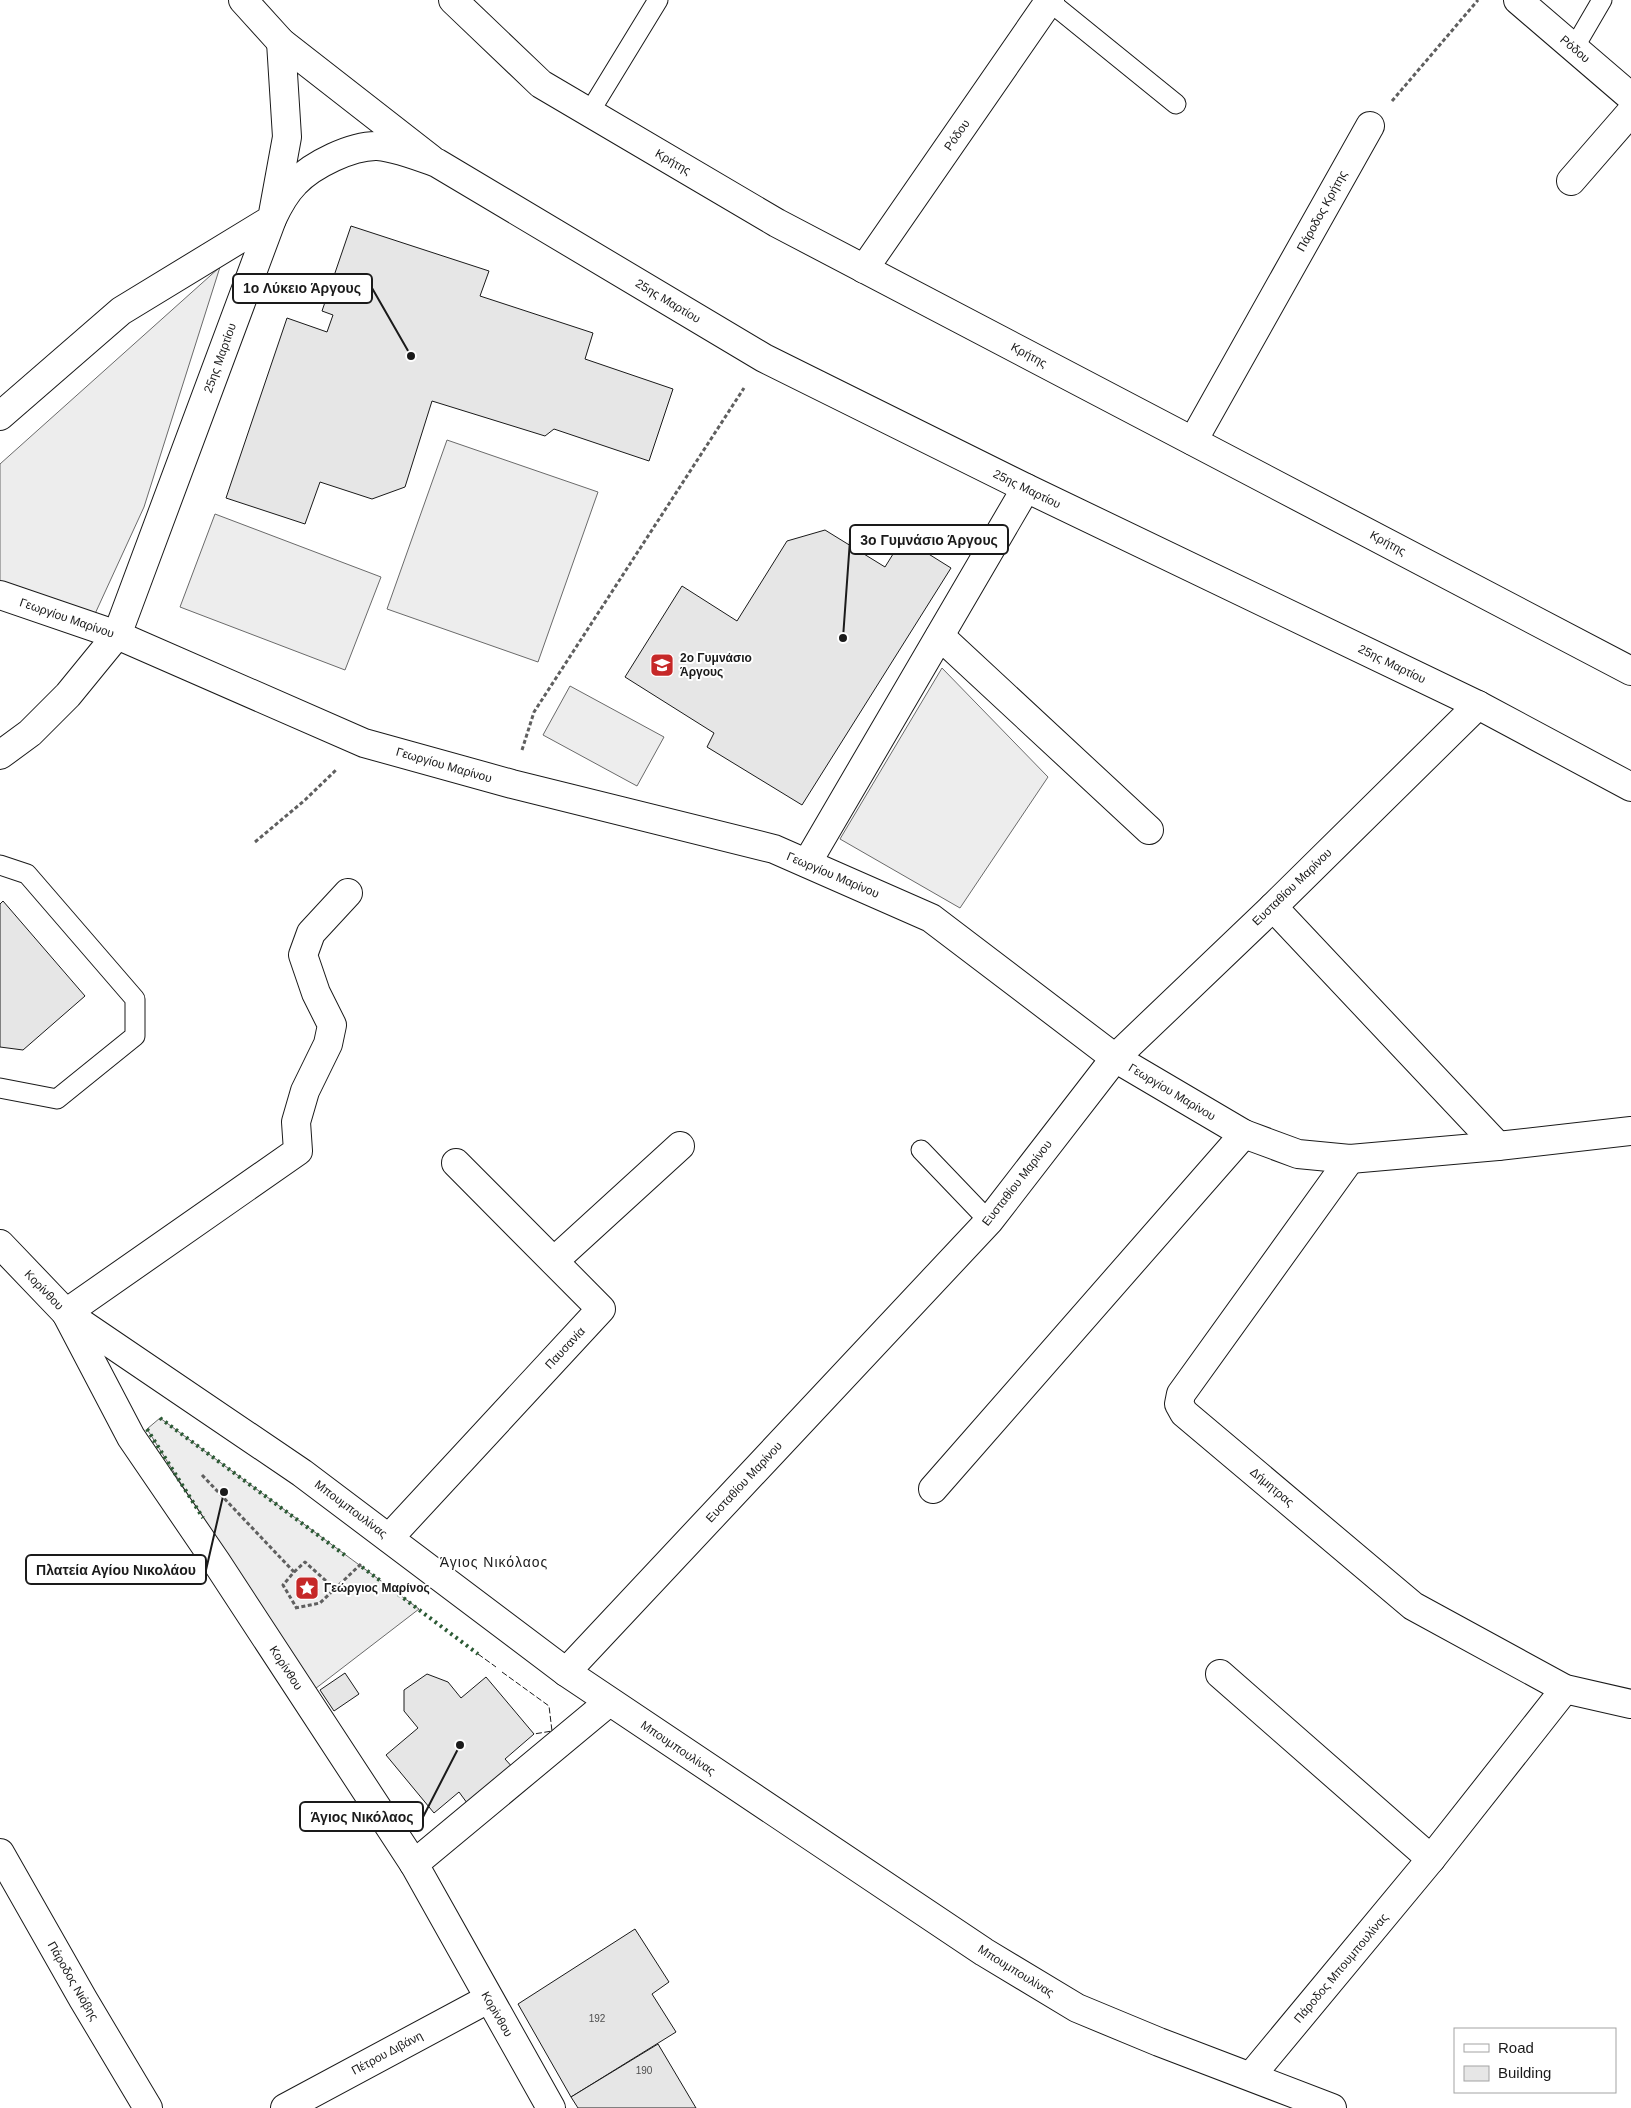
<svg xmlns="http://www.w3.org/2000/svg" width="1631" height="2108" viewBox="0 0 1631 2108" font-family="Arial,sans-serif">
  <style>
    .built { fill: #ededed; stroke: #6a6a6a }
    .building { fill: #e6e6e6; stroke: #1a1a1a }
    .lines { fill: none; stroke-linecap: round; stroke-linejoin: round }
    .service-casing { stroke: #1a1a1a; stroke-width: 21 }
    .minor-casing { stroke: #1a1a1a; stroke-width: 30 }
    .secondary-casing { stroke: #1a1a1a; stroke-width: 30 }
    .primary-casing { stroke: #1a1a1a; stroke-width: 30 }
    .path { stroke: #5f5f5f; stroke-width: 3; stroke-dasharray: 4 2.5; stroke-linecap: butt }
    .service { stroke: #fff; stroke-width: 19 }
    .minor { stroke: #fff; stroke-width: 28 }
    .secondary { stroke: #fff; stroke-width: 28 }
    .primary { stroke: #fff; stroke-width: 28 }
    .hedge { stroke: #2b5a34; stroke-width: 4; stroke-dasharray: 2.5 4; stroke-linecap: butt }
    .fence { stroke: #1a1a1a; stroke-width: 1; stroke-dasharray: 6 2.5; stroke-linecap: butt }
    .labels { text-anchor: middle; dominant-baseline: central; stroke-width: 4; stroke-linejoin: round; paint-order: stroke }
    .number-label { font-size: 10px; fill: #4d4d4d }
    .street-label { font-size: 12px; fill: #1a1a1a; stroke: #fff }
    .poi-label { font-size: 12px; font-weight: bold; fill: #1a1a1a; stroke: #fff; text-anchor: start }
    .neighbourhood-label { font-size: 14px; letter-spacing: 1px; fill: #1a1a1a; stroke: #fff }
    .leader { fill: none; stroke: #1a1a1a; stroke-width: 2 }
    .callout-dot { fill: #1a1a1a; stroke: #fff; stroke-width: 2 }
    .callout { fill: #fff; stroke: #1a1a1a; stroke-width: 2 }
    .callout-label { font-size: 14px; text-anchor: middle; font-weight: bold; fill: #1a1a1a }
  </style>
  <rect width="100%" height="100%" fill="#fff"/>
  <g class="built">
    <polygon points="220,267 144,507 94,616 0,584 0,464"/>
    <polygon points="447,440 598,492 538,662 387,609"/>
    <polygon points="215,514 381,577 345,670 180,607"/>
    <polygon points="942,668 1048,777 960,908 840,839"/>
    <polygon points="570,686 664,737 637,786 543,735"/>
    <polygon points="160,1418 419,1609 311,1692 147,1429"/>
  </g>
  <g class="building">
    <polygon points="351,226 489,271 480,296 593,333 585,359 673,389 649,461 554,429 545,436 432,401 405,487 372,499 320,482 305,524 226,498 287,318 327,332 333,315 322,311"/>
    <polygon points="825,530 885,567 903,538 951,568 802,805 707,747 714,733 625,677 682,586 737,621 787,541"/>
    <polygon points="3,901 85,996 23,1050 0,1047 0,904"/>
    <polygon points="345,1673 359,1694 334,1711 320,1690"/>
    <polygon points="427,1674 448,1682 461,1698 486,1677 534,1734 505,1759 515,1770 470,1807 459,1792 434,1813 386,1755 418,1728 404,1711 404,1690"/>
    <polygon points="635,1929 669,1982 652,1994 676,2032 571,2097 518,2004"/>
    <polygon points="658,2044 696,2108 578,2108 571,2097"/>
  </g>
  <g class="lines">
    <g class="service-casing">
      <g id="service">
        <polyline points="1049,1 1176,104"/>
        <polyline points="1574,48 1602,0"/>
        <polyline points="589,113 658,0"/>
        <polyline points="0,865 27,874 135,999 135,1036 57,1099 0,1088"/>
        <polyline points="921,1150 989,1221"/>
      </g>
    </g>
    <g class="minor-casing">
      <g id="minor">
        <polyline points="243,0 281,42 431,159"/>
        <polyline points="453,0 541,84 777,223 1631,671"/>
        <polyline points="1518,0 1631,97"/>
        <polyline points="1571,181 1631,112"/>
        <polyline points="864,269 1050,0"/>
        <polyline points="0,416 121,311 272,219 287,137 281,42"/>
        <polyline points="1193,441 1370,126"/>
        <polyline points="0,595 117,635 364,743 512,784 774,849 931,918 1115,1058 1244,1134 1298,1154 1350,1159 1498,1146 1631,1131"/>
        <polyline points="940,636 1149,830"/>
        <polyline points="807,863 1026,488"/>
        <polyline points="1273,907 1498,1146"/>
        <polyline points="1350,1159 1181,1394 1179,1404 1184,1413 1413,1606 1565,1689 1631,1704"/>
        <polyline points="554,1261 680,1146"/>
        <polyline points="66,1313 298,1151 296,1122 305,1091 328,1044 332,1025 316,993 303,955 311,933 348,893"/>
        <polyline points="933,1489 1244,1134"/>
        <polyline points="389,1538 601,1309 456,1163"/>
        <polyline points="566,1672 989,1221 1115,1058 1273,907 1478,705"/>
        <polyline points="1220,1674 1431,1859"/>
        <polyline points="0,1853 83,1999 148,2108"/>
        <polyline points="414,1864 609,1702"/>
        <polyline points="1251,2076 1431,1859 1565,1689"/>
        <polyline points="285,2108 488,1999"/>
      </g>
    </g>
    <g class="secondary-casing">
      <polyline id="secondary" points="66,1313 131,1437 217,1563 414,1864 551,2108"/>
    </g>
    <g class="primary-casing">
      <g id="primary">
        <path d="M0,755l30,-22 38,-38 49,-60 155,-416c6,-13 13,-26 23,-36 17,-18 57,-38 83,-37 20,2 40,10 59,17l327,195 262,130 452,217 153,82"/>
        <polyline points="0,1244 66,1313 302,1473 566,1672 984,1952 1077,2008 1159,2042 1332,2108"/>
      </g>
    </g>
    <g class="path">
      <polyline points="1392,101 1478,0"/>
      <polyline points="522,750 534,712 744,388"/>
      <polyline points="255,842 305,800 337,769"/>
      <polyline points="202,1475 294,1572 283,1585 296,1607"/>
      <polyline points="294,1572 305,1562 334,1588"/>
      <polyline points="295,1608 320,1603 362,1563"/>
    </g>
    <use href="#service" class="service"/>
    <use href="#minor" class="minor"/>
    <use href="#secondary" class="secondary"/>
    <use href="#primary" class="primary"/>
    <g class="hedge">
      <polyline points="160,1418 346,1556"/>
      <polyline points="147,1429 203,1518"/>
      <polyline points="362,1567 478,1654"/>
    </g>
    <g class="fence">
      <polygon points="307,1577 319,1589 307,1599 296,1587"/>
      <polyline points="478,1654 496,1667"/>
      <polyline points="502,1672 549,1706 552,1731 534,1734"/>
    </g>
  </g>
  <defs>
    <g id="school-square" transform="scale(1.25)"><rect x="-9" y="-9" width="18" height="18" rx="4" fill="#c62828" stroke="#fff"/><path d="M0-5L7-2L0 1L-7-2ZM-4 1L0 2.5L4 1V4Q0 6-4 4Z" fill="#fff"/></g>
    <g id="sight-square" transform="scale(1.25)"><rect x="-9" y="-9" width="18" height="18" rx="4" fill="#c62828" stroke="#fff"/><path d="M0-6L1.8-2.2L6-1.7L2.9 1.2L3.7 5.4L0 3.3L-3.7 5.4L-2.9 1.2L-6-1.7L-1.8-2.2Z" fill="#fff"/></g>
  </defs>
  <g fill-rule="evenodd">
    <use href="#school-square" x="662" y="665"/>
    <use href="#sight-square" x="307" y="1588"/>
  </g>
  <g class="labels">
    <g class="number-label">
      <text x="597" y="2018">192</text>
      <text x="644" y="2070">190</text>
    </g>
    <g class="street-label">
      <text transform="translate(1575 49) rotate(41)">Ρόδου</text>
      <text transform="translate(957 135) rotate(-55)">Ρόδου</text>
      <text transform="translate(673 162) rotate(30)">Κρήτης</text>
      <text transform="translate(1322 211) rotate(-61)">Πάροδος Κρήτης</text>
      <text transform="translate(668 301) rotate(31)">25ης Μαρτίου</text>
      <text transform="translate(1029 355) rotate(28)">Κρήτης</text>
      <text transform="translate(220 358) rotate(-70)">25ης Μαρτίου</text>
      <text transform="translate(1027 489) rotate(26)">25ης Μαρτίου</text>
      <text transform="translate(1388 543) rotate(28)">Κρήτης</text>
      <text transform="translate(67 618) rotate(19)">Γεωργίου Μαρίνου</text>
      <text transform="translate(1392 664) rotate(26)">25ης Μαρτίου</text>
      <text transform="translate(444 765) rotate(16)">Γεωργίου Μαρίνου</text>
      <text transform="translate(833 875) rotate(23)">Γεωργίου Μαρίνου</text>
      <text transform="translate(1292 887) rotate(-44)">Ευσταθίου Μαρίνου</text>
      <text transform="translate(1172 1092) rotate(31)">Γεωργίου Μαρίνου</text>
      <text transform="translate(1017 1183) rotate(-52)">Ευσταθίου Μαρίνου</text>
      <text transform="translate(44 1290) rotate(46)">Κορίνθου</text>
      <text transform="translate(565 1348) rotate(-47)">Παυσανία</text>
      <text transform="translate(744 1482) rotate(-47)">Ευσταθίου Μαρίνου</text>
      <text transform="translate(1272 1487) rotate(40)">Δήμητρας</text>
      <text transform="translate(351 1509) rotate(37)">Μπουμπουλίνας</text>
      <text transform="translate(286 1668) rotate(57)">Κορίνθου</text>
      <text transform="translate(678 1748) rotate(34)">Μπουμπουλίνας</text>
      <text transform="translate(1341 1968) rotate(-50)">Πάροδος Μπουμπουλίνας</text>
      <text transform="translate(1016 1971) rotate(32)">Μπουμπουλίνας</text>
      <text transform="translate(73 1981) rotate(60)">Πάροδος Νιόβης</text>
      <text transform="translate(497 2014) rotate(60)">Κορίνθου</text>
      <text transform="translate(387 2053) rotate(-28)">Πέτρου Διβάνη</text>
    </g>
    <g class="poi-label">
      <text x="680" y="658">2ο Γυμνάσιο<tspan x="680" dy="14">Άργους</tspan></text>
      <text x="324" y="1588">Γεώργιος Μαρίνος</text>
    </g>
    <g class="neighbourhood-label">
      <text x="494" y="1562">Άγιος Νικόλαος</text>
    </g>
  </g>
  <path class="leader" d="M411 356L372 288M843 638L850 540M224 1492L206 1570M460 1745L423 1817"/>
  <g class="callout-dot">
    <circle cx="411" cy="356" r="5"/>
    <circle cx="843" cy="638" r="5"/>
    <circle cx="224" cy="1492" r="5"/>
    <circle cx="460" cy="1745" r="5"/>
  </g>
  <g class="callout">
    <rect x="233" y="274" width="139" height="29" rx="5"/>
    <rect x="850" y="525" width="158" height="29" rx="5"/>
    <rect x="26" y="1555" width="180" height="29" rx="5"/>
    <rect x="300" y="1802" width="123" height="29" rx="5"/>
  </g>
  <g class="callout-label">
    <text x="302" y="293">1ο Λύκειο Άργους</text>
    <text x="929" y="545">3ο Γυμνάσιο Άργους</text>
    <text x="116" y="1575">Πλατεία Αγίου Νικολάου</text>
    <text x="362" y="1822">Άγιος Νικόλαος</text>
  </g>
  <rect x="1454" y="2028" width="162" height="65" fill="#ffffff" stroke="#a3a3a3"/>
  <rect x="1464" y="2044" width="25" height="8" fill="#ffffff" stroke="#a3a3a3"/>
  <text x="1498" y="2053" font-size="15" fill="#1a1a1a">Road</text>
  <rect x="1464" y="2066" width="25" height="15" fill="#e6e6e6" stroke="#a3a3a3"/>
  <text x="1498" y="2078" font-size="15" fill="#1a1a1a">Building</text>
</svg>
